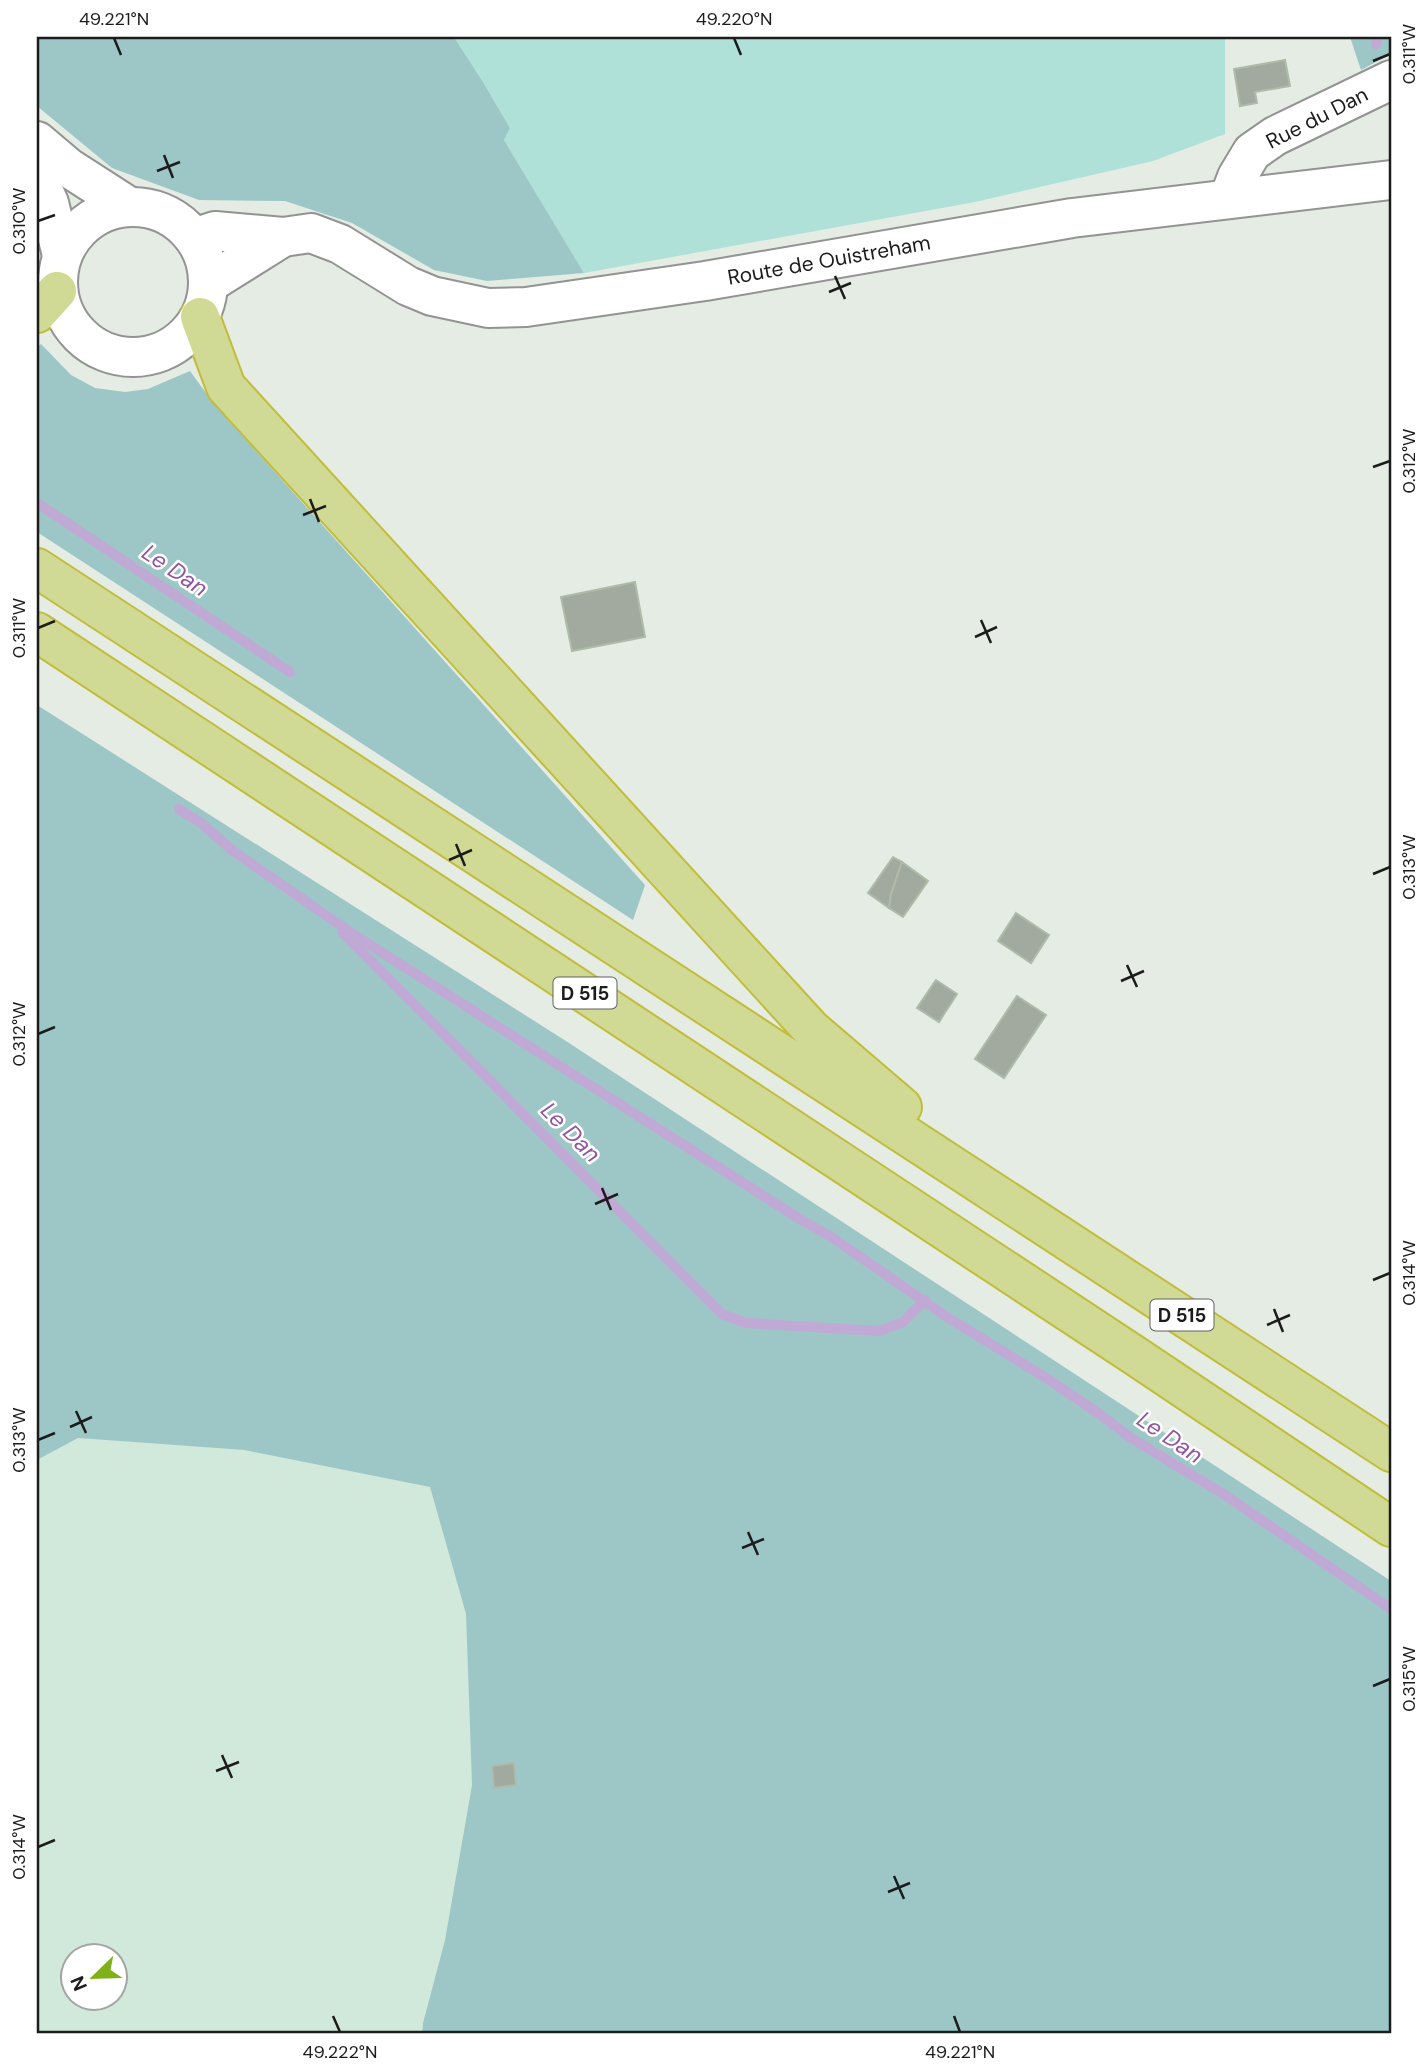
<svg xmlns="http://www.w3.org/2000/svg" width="1428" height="2071" viewBox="0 0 1428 2071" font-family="'DM Sans',sans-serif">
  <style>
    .farmland { fill: #d1e9da; fill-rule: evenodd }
    .grass { fill: #afe1d8 }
    .forest { fill: #9dc6c7 }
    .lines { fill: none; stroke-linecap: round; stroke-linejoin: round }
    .stream { stroke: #c1a9d5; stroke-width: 10 }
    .building { fill: #a2aaa0; stroke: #adbca8; stroke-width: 2 }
    .minor-casing { stroke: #939393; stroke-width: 42 }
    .highway-casing { stroke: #c1bd3a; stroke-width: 42 }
    .minor { stroke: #fff; stroke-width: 38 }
    .highway { stroke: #d1da94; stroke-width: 38 }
    .ticks { fill: none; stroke: #1c1c1c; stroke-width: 2.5 }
    .labels { text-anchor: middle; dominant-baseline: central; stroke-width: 5; stroke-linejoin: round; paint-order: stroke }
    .shield { fill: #fff; stroke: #606060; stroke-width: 2 }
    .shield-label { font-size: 19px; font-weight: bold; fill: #1c1c1c }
    .street-label { font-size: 21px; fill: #1c1c1c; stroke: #fff }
    .water-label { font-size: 23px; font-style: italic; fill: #92559f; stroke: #fff }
    .neatline { fill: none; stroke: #1c1c1c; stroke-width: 2.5 }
    .ticks-label { font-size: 18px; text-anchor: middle; fill: #1c1c1c }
  </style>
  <rect width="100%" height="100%" fill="#e4ece3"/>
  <path class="farmland" d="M77,1438l167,12 186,37 36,127 6,171 -27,155 -22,83 -1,11h-385v-574zM74,1955h42v42h-42z"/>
  <polygon class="grass" points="454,37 1225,37 1225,134 1153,161 975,202 584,273 504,140 510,128 483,82"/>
  <g class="forest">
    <polygon points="37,37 454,37 483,82 510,128 504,140 584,273 487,281 434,270 352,223 285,201 199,200 112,168 37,106"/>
    <polygon points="1350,37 1391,37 1391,54 1361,70"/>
    <polygon points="41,344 71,375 95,388 125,392 148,389 190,371 214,404 645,885 633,920 37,532 37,347"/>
    <polygon points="37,705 569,1043 1391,1581 1391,2034 422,2034 423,2023 445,1940 472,1785 466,1614 430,1487 244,1450 78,1438 37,1460"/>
  </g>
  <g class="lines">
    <g class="stream">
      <polyline points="1376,44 1377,37"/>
      <polyline points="37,503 290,672"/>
      <polyline points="179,809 201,823 233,851 353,934 798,1218 833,1238 947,1317 1048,1379 1098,1413 1131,1438 1225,1495 1391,1609"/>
      <polyline points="343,933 722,1314 746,1323 879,1331 903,1322 925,1300"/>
    </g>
  </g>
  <g class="building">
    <polygon points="1285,60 1290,86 1255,92 1257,103 1240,106 1234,69"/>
    <polygon points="635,582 645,637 572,651 561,597"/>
    <polygon points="893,857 902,862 891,894 889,908 868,893"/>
    <polygon points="902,862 928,881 903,917 889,908 891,894"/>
    <polygon points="1016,913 1049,935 1031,963 998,941"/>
    <polygon points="936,980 957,994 939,1022 917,1008"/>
    <polygon points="1017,996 1046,1015 1004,1078 975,1059"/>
    <polygon points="514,1763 516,1785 494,1788 492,1766"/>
  </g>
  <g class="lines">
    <g class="minor-casing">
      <g id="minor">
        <polyline points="37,141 69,168 128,206"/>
        <polyline points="37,177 49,203 62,255"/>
        <polyline points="1229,198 1237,177 1252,152 1275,136 1391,80"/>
        <circle cx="133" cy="282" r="75"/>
        <polyline points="194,238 215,231 283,237 311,233 340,244 408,286 432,296 488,308 526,307 705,281 1072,218 1391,180"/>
        <polyline points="208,284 283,237"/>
      </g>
    </g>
    <g class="highway-casing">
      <g id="highway">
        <polyline points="37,313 57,291"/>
        <polyline points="200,317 226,387 811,1029 902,1107"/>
        <polyline points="37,568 1391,1452"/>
        <polyline points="37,632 1134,1355 1391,1527"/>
      </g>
    </g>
    <use href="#minor" class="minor"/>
    <use href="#highway" class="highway"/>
  </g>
  <path class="ticks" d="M114,38l7,17M734,38l7,17M1373,61l17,-7M164,155l9,23M157,171l23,-9M38,221l17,-6M835,276l10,23M829,292l22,-9M1373,467l17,-6M310,499l9,23M303,515l23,-9M981,620l10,23M38,628l17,-7M975,637l22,-10M456,844l9,22M449,860l23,-10M1373,874l17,-7M1127,965l10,22M1121,981l23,-10M38,1034l17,-7M602,1188l9,22M595,1204l23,-10M1373,1280l17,-7M1274,1309l9,23M1267,1325l23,-10M76,1411l10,22M70,1427l22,-10M38,1440l17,-7M748,1532l10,23M742,1548l22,-9M1373,1686l17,-7M222,1755l10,23M216,1771l23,-9M38,1847l17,-7M894,1876l10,23M888,1892l22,-9M333,2016l7,16M954,2016l6,16"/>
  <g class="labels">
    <g class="shield">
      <rect x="553.5" y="977.5" width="63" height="31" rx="5"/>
      <rect x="1150.5" y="1299.5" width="63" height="31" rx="5"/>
    </g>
    <g class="shield-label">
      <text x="585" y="993">D 515</text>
      <text x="1182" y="1315">D 515</text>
    </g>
    <g class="street-label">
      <text transform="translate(1317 118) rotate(-27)">Rue du Dan</text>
      <text transform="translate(829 260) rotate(-10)">Route de Ouistreham</text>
    </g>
    <g class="water-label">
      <text transform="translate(175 570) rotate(34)">Le Dan</text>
      <text transform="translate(571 1132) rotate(45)">Le Dan</text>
      <text transform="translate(1170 1437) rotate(34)">Le Dan</text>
    </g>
  </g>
  <rect width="1428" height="2071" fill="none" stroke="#ffffff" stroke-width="77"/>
  <g transform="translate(94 1977) rotate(247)"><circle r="33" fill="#ffffff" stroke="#a4a4a4" stroke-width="2"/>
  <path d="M0-5L12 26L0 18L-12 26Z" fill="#80b019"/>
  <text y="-10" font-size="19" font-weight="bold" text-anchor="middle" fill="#1c1c1c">N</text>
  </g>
  <rect x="38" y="38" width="1352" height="1994" class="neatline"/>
  <g class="ticks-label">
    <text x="114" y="25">49.221°N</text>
    <text x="734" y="25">49.220°N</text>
    <text transform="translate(1409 54) rotate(-90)" y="6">0.311°W</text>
    <text transform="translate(19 221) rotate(-90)" y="6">0.310°W</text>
    <text transform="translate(1409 461) rotate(-90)" y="6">0.312°W</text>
    <text transform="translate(19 628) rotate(-90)" y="6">0.311°W</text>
    <text transform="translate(1409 867) rotate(-90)" y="6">0.313°W</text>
    <text transform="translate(19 1034) rotate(-90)" y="6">0.312°W</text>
    <text transform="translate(1409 1273) rotate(-90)" y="6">0.314°W</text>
    <text transform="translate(19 1440) rotate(-90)" y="6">0.313°W</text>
    <text transform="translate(1409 1679) rotate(-90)" y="6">0.315°W</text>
    <text transform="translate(19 1847) rotate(-90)" y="6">0.314°W</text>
    <text x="340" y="2058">49.222°N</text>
    <text x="960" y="2058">49.221°N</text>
  </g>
</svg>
